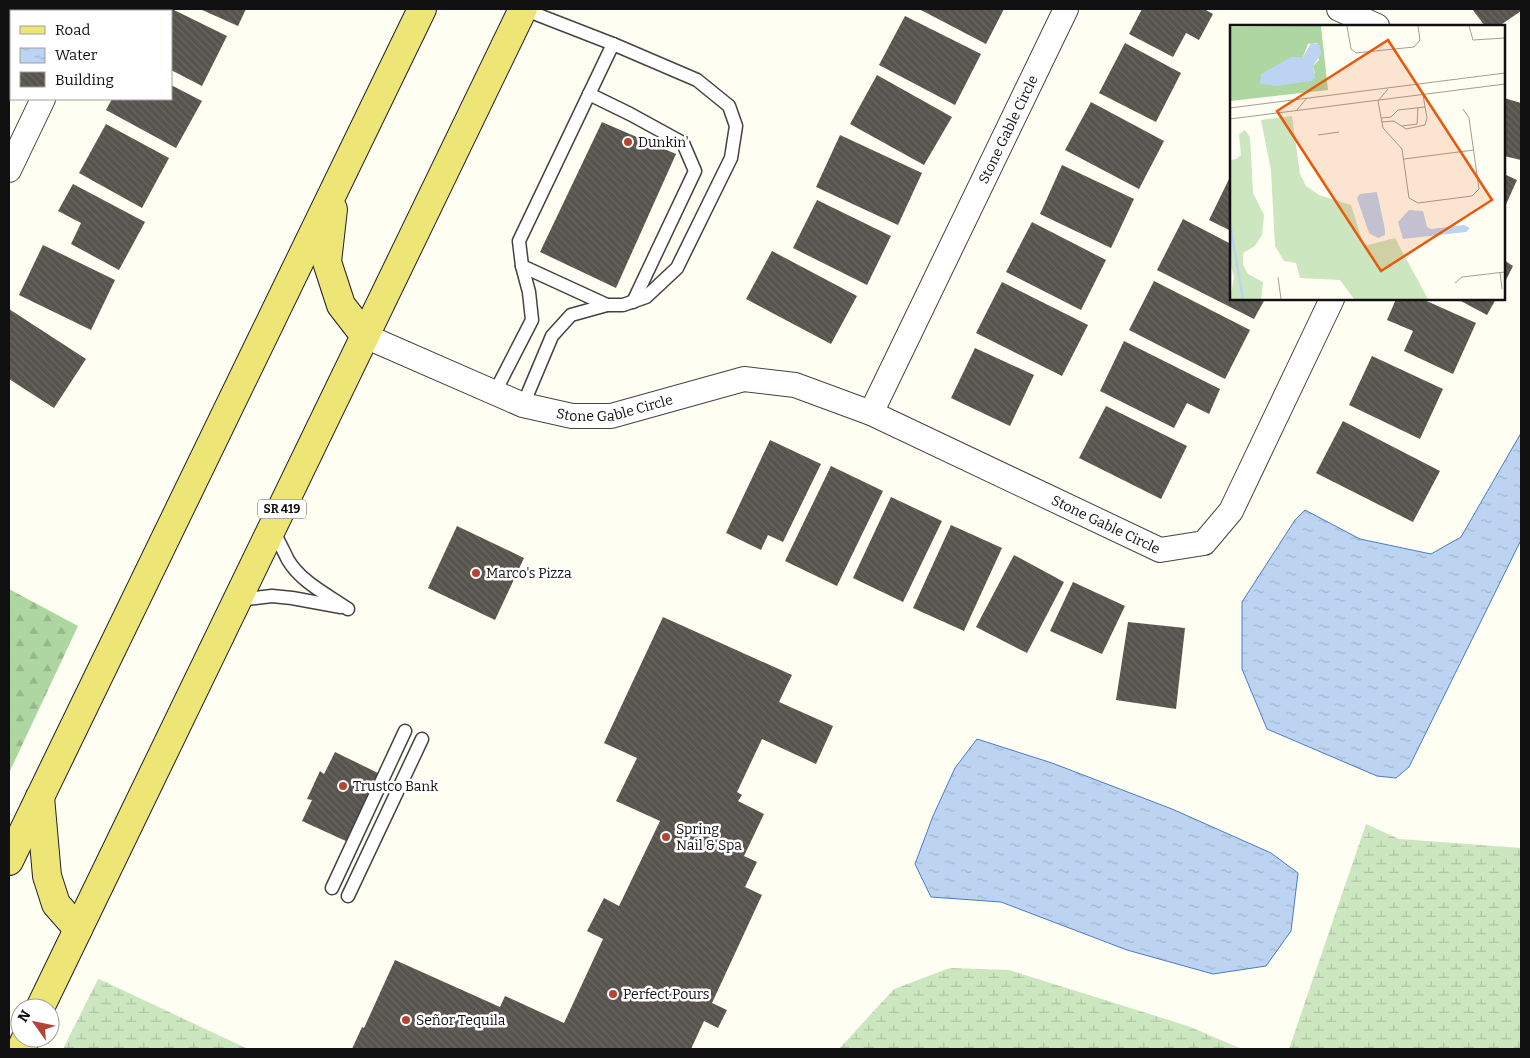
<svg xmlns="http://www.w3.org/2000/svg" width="1530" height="1058" viewBox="0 0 1530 1058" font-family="Bitter,serif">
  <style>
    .forest { fill: url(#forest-firs) }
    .wetland { fill: url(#wetland-marsh) }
    .water { fill: url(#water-ripples); stroke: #497cc2 }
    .building { fill: url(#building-back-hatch) }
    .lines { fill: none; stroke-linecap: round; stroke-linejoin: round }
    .service-casing { stroke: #434343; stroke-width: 15 }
    .minor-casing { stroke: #434343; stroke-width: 26 }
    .primary-casing { stroke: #212121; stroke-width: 30 }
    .service { stroke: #fff; stroke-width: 12 }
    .minor { stroke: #fff; stroke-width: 24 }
    .primary { stroke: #ede575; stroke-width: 28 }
    .poi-dot { fill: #b44433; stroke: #fff; stroke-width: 2 }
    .labels { text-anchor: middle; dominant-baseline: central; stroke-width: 5; stroke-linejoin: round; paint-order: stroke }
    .shield { fill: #fff; stroke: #585858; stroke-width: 1 }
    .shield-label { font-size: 12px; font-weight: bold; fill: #101010 }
    .street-label { font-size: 14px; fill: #101010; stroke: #fff }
    .poi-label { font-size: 14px; fill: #101010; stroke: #fff; text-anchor: start }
    .inset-river { fill: none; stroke: #bcd4f1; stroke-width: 2.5 }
    .inset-road { fill: none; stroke: #9f9f98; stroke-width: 1 }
    .view { fill: #e8590c; fill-opacity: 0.15; stroke: #e8590c; stroke-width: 2.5 }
    .inset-edge { fill: none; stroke: #101010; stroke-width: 2.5 }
  </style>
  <defs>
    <pattern id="forest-firs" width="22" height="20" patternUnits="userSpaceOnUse" patternTransform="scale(1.25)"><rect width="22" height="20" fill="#aed6a0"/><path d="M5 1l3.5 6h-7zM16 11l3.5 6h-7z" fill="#95b789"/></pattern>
    <pattern id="wetland-marsh" width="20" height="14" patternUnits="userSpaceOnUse" patternTransform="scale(1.25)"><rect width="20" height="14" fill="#cce6bf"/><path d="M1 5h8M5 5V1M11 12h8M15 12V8" fill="none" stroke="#aec4a3"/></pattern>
    <pattern id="water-ripples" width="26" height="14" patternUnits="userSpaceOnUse" patternTransform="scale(1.25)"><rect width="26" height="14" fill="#bcd4f1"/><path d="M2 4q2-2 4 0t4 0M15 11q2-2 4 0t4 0" fill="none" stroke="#a1b5ce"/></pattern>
    <pattern id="building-back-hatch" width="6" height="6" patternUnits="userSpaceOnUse" patternTransform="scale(1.25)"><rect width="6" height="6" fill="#57534d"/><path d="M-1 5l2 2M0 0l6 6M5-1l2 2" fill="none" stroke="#6a6762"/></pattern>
  </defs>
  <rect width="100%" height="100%" fill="#fefef3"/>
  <polygon class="forest" points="9,589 78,626 9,773"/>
  <g class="wetland">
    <polygon points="1366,824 1399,839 1521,848 1521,1049 1289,1049"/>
    <polygon points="950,968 1009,970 1188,1026 1242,1049 839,1049 894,989"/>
    <polygon points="98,979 99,979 248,1049 63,1049"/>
  </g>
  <g class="water">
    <polygon points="1521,433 1521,540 1409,767 1396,778 1377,776 1267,729 1242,669 1242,602 1295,520 1305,510 1360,539 1431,554 1461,537"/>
    <polygon points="977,739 1052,763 1172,809 1271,853 1298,873 1291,931 1266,966 1213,974 1127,950 1001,902 931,897 915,864 933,816 955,768"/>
  </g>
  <g class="building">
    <polygon points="9,9 16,9 21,11 11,11 11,27 9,32"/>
    <polygon points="165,9 172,9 227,36 202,86 171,70 171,11 164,11"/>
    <polygon points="200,9 246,9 238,26"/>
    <polygon points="919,9 1004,9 986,44"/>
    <polygon points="1142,9 1204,9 1213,14 1199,40 1186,33 1173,57 1129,34"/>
    <polygon points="1472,9 1521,9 1521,11 1499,26 1485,26"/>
    <polygon points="905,16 981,54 955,105 879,65"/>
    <polygon points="1125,43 1181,73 1156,122 1099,93"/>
    <polygon points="877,75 952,117 924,165 850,124"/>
    <polygon points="171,85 202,101 176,148 106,110 112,99 171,99"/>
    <polygon points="1504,98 1521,103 1521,160 1504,156"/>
    <polygon points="1091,102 1164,141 1139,189 1065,150"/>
    <polygon points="602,122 676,154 616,288 540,252"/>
    <polygon points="106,124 169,158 142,208 79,173"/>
    <polygon points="840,135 922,173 898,225 816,187"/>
    <polygon points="1062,165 1134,199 1111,248 1040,214"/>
    <polygon points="1504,174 1517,180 1504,209"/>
    <polygon points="1231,175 1231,231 1209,220"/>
    <polygon points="73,184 145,222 119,270 71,244 81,223 58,211"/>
    <polygon points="817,200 891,236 867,285 793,248"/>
    <polygon points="1183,219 1231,244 1231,299 1265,299 1254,319 1157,270"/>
    <polygon points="1032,222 1106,260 1081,310 1006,272"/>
    <polygon points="43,245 115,280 91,330 19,295"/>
    <polygon points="772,251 857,296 831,344 746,299"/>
    <polygon points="1504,260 1513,266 1504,284"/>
    <polygon points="1154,281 1250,330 1225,379 1129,330"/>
    <polygon points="1002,282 1088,325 1062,376 976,333"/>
    <polygon points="1396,299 1422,299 1476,323 1453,374 1404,351 1413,331 1387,320"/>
    <polygon points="1457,299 1496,299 1487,315"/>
    <polygon points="9,309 86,359 54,408 9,379"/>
    <polygon points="1124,341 1220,389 1209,414 1187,403 1174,428 1100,391"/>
    <polygon points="975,348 1034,375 1010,426 951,398"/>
    <polygon points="1372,356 1443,389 1420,439 1349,405"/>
    <polygon points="1106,406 1187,446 1161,499 1079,458"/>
    <polygon points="1343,421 1440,471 1413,522 1316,473"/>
    <polygon points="770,440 821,464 783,542 768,535 761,550 726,533"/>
    <polygon points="831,466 883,491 837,586 785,561"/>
    <polygon points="891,497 942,521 903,602 853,578"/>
    <polygon points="951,525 1002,548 964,631 913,608"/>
    <polygon points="457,526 524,558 495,620 428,588"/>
    <polygon points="1014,555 1064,582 1027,653 976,627"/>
    <polygon points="1073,582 1125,606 1102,654 1050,631"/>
    <polygon points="663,617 792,675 779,702 833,726 816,764 762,739 737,792 742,795 738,801 764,814 744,856 757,862 745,887 762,895 712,1003 727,1010 718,1028 704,1021 691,1049 352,1049 362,1027 364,1028 395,960 500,1007 505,996 564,1023 603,939 587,931 604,898 619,906 660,821 616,801 637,758 604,743"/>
    <polygon points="1128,622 1185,628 1176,709 1116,700"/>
    <polygon points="335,752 380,774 348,842 302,821 312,800 307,799 320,771 324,774"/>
  </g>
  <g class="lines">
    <g class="service-casing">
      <g id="service">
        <polyline points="523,9 613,44 697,80 729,106 736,126 731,158 677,268 646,297 623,305 607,305 571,315 552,336 523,405"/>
        <polyline points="589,94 630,114 683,143 695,171 633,302"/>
        <polyline points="522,266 607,305"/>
        <polyline points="495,392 532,320 529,292 522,266 519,241 613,44"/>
        <path d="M272,529c6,10 11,21 16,31 13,22 40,35 60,49"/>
        <polyline points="238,600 272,596 292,598 341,607"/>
        <polyline points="332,888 405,731"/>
        <polyline points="348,896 422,739"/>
      </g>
    </g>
    <g class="minor-casing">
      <g id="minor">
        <polyline points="1339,9 1377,26"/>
        <polyline points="86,11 87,9"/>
        <polyline points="9,170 43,99"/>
        <path id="s1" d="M365,336l158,69 49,11h39l133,-37 51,6 76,28 289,137 44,-7 27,-32 101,-212"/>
        <path id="s2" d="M871,413l195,-404"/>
      </g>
    </g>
    <g class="primary-casing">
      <g id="primary">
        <polyline points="333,209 327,262 341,305 365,336"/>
        <polyline points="40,797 47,876 56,904 78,929"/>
        <polyline points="9,861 422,9"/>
        <polyline points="40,1008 523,9"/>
        <polyline points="21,1049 26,1038"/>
      </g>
    </g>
    <use href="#service" class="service"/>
    <use href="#minor" class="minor"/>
    <use href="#primary" class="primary"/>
  </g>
  <g class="poi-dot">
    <circle cx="628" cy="142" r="5"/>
    <circle cx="476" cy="573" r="5"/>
    <circle cx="343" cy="786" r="5"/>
    <circle cx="666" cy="837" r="5"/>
    <circle cx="613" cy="994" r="5"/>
    <circle cx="406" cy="1020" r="5"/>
  </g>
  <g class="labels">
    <rect class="shield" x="258" y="499.5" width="48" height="19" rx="4"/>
    <g class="shield-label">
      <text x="282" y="509">SR 419</text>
    </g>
    <g class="street-label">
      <text stroke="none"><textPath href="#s2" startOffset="315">Stone Gable Circle</textPath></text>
      <text stroke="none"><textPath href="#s1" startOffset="266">Stone Gable Circle</textPath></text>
      <text stroke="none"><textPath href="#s1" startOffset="792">Stone Gable Circle</textPath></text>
    </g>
    <g class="poi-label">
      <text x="638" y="142">Dunkin'</text>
      <text x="486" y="573">Marco's Pizza</text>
      <text x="353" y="786">Trustco Bank</text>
      <text x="676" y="829">Spring<tspan x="676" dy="16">Nail &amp; Spa</tspan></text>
      <text x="623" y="994">Perfect Pours</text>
      <text x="416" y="1020">Señor Tequila</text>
    </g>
  </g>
  <g transform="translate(1230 25)">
    <rect width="275" height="275" fill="#fefef3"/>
    <path d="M91,1l7,64 -98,11v-74zM87,18l2,17 -6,6 2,8 -21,-17h9l5,-13z" fill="#aed6a0" fill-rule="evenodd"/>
    <path d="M62,91l8,58 6,12 13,9 32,10 13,41 31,-8 33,61h-74l-14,-19 -40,-2 -4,-15 -12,-2 -9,-15 -4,-76 -10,-50zM15,105l5,7 3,56 11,22 -2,20 -7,11 -12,7v12l5,9 15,8 -2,17h-31l4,-22 -4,-14v-103l6,-1 5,-4 -2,-21z" fill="#cce6bf"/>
    <path d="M81,18l8,1 3,9 -9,13 2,12 -4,3 -34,5 -17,-2 1,-10 30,-17h12zM147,167l8,38v5l-7,3 -9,-5 -12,-35 3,-4zM179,185l14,1 4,16 4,2 33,-4 6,3 -4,4 -63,7 -5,-17z" fill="#bcd4f1"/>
    <path class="inset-river" d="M0,199l13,75"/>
    <path class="inset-road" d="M117,1l4,23 5,4 58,-6 6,-7 -2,-14M239,1l4,14 32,-2M148,76l5,27 19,21 7,49 9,5 54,-7 7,-7 -10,-71 -6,-9M148,76l10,-12M0,83l275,-35M66,86l11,-13M151,93l10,-1 7,-7 27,-3M0,94l275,-35M151,97l13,-1 12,8 19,-4 2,-7 -4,-23M172,101l15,-2 1,-16M88,110l21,-3M174,134l70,-9M270,247l2,17M48,252l3,22M225,258l7,-6 43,-5"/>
    <path class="view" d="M158,15l104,160 -111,71 -104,-160z"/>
    <rect width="275" height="275" class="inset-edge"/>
  </g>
  <rect width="1530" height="1058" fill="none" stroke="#101010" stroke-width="20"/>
  <rect x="10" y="10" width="162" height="90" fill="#ffffff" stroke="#9f9f9f"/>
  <rect x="20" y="26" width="25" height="8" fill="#ede575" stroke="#9f9f9f"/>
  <text x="55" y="35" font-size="15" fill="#101010">Road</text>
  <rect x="20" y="48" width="25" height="15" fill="url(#water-ripples)" stroke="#9f9f9f"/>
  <text x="55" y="60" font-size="15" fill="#101010">Water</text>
  <rect x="20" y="72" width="25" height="15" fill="url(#building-back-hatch)" stroke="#9f9f9f"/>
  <text x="55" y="85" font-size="15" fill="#101010">Building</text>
  <g transform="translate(35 1023) rotate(303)"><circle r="24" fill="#ffffff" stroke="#9f9f9f"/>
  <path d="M0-4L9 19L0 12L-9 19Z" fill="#b44433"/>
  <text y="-8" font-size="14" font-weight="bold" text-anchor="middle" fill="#101010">N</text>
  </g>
</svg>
